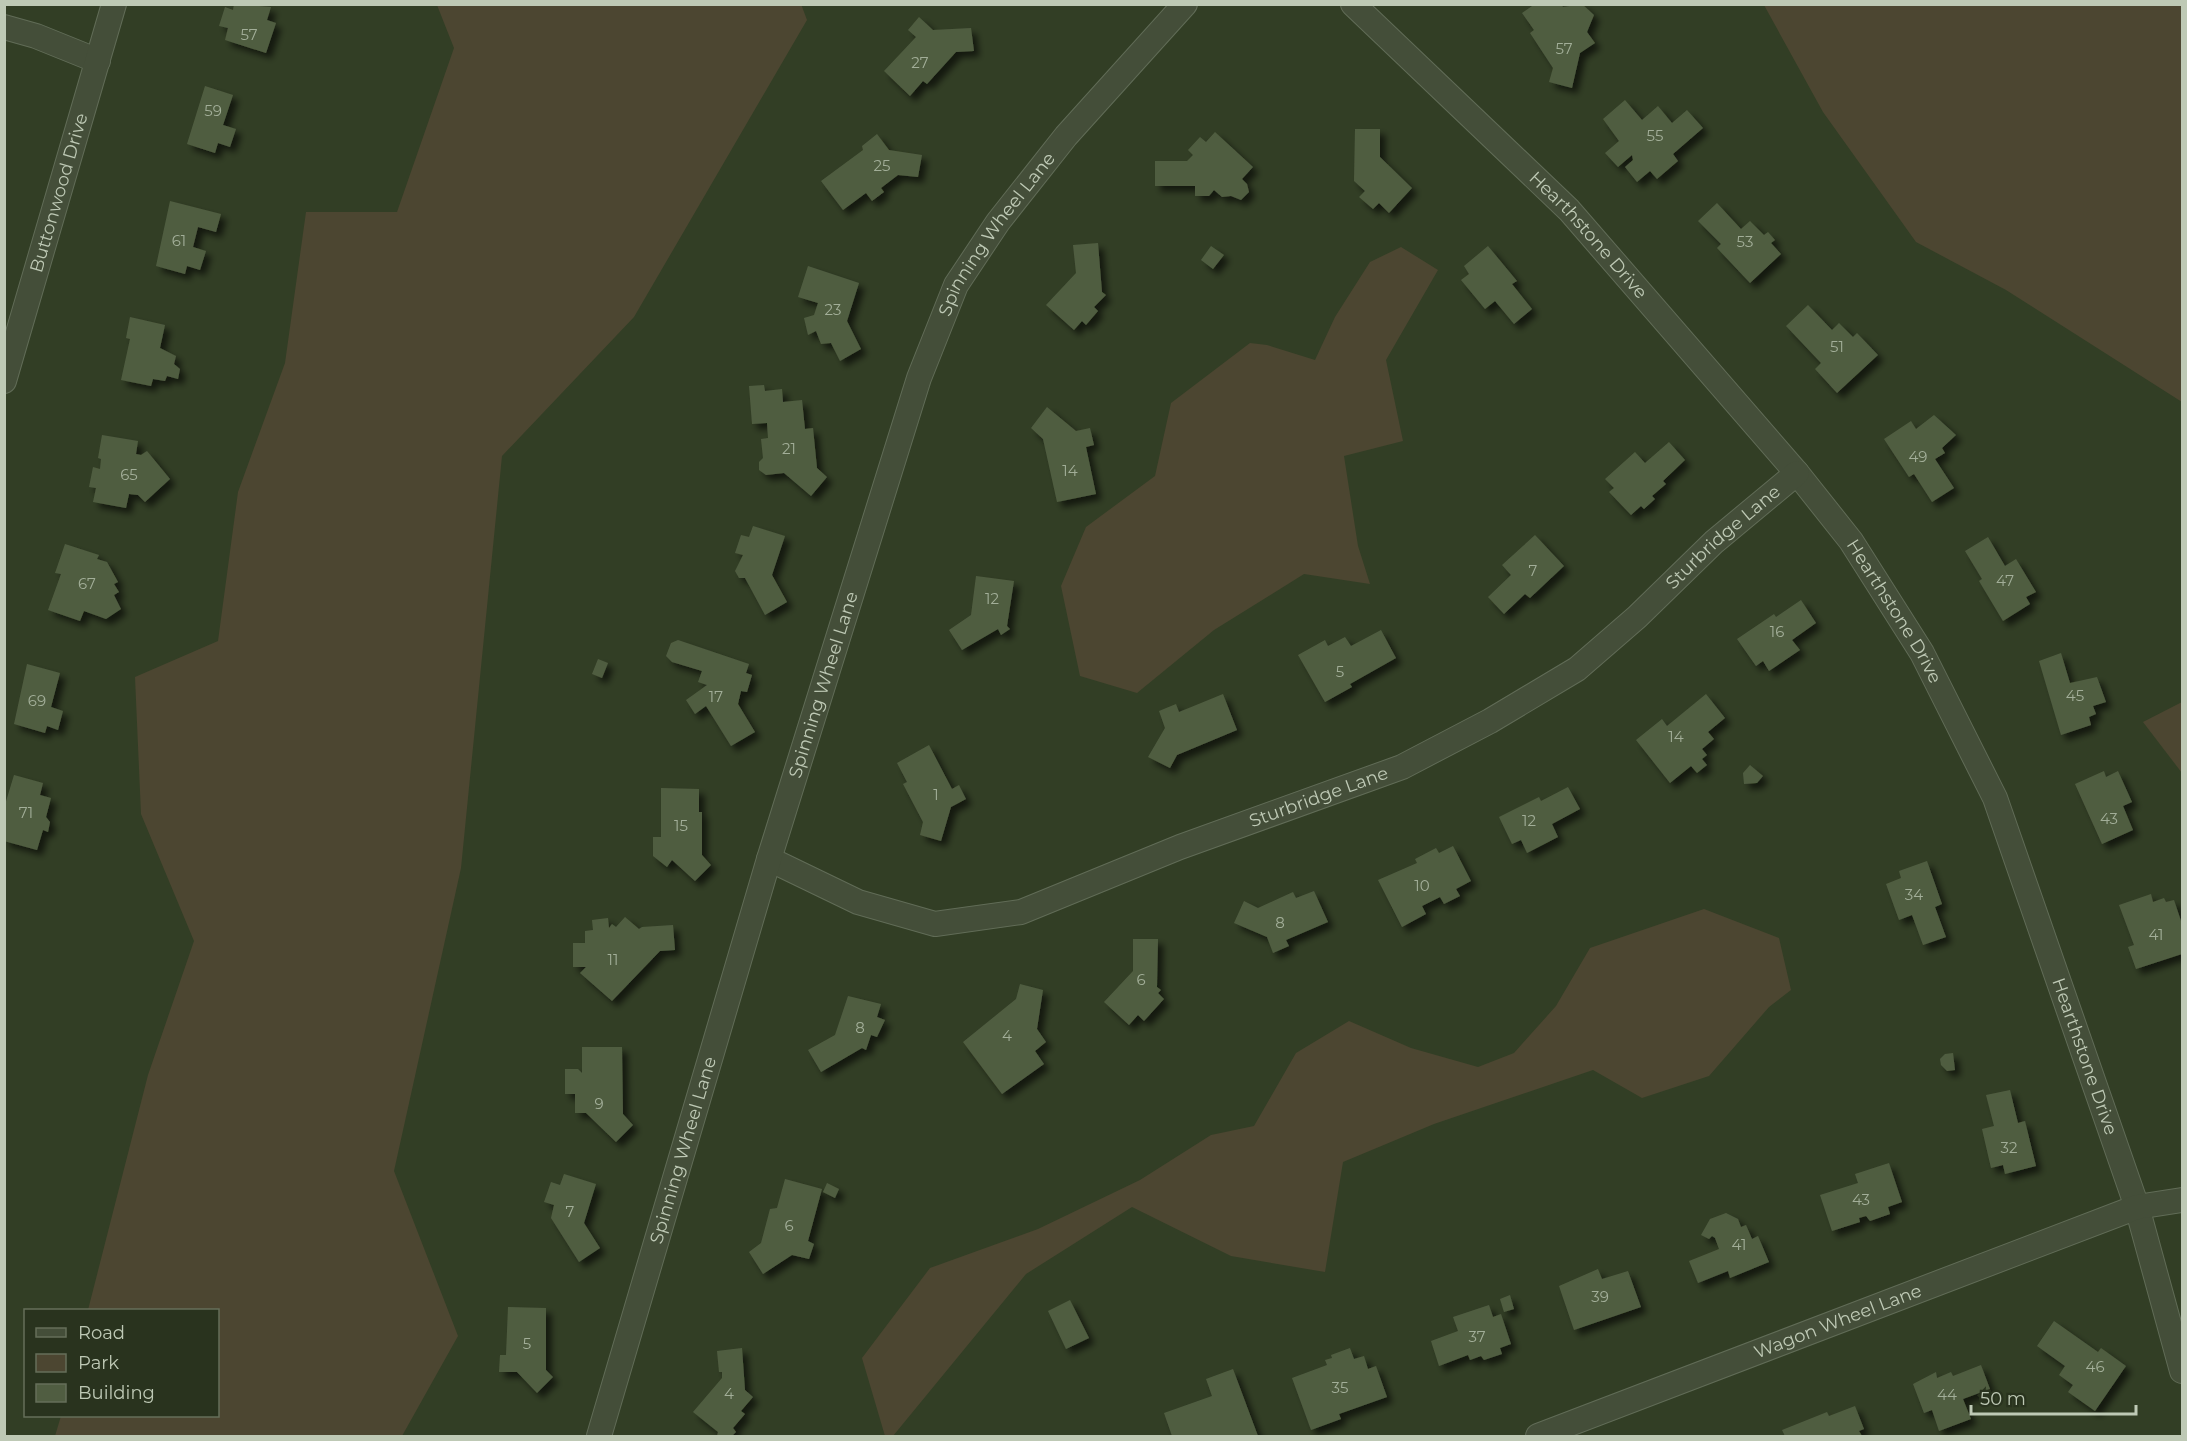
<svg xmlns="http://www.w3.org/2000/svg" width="2187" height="1441" viewBox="0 0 2187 1441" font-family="Montserrat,sans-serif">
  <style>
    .green { fill: #4c4631 }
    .building { fill: #505d41; filter: url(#shadow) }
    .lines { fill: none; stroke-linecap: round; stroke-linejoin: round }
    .street-casing { stroke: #616c57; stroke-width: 26 }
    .street { stroke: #444e39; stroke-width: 24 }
    .labels { text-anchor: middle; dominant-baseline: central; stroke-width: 5; stroke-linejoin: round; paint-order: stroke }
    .number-label { font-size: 15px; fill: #a2ae98 }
    .street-label { font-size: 18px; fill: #bec9b5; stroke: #29331e }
  </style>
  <defs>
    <filter id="shadow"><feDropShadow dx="5.5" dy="5.5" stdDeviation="3" flood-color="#0009"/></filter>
  </defs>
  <rect width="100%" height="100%" fill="#323e25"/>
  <g class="green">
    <polygon points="437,5 801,4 807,20 634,317 502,456 461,868 394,1171 458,1336 402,1436 55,1436 61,1416 218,1416 218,1310 88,1310 148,1075 194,941 141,814 135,677 218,641 238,492 285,363 306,212 397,212 454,48"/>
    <polygon points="1764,5 2182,5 2182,402 2006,290 1916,242 1823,112"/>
    <polygon points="1401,247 1438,270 1386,360 1403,441 1344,456 1358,546 1370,584 1304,574 1214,630 1137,693 1080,676 1061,586 1086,527 1155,476 1171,403 1250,343 1267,345 1315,360 1335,317 1370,262"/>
    <polygon points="2182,702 2182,773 2143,722"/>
    <polygon points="1704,909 1779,938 1791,990 1769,1007 1709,1076 1642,1098 1593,1070 1434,1124 1343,1162 1325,1272 1231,1256 1132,1207 1026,1274 893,1436 885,1436 862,1358 930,1268 1038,1229 1140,1180 1211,1135 1254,1126 1296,1053 1349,1021 1411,1048 1478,1067 1514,1053 1556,1006 1590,948"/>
  </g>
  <g class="building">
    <polygon points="234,4 271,7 267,20 276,23 266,53 225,40 228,28 219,26 225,7 233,10"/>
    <polygon points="1535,4 1561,4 1563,7 1582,4 1594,15 1587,32 1595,43 1580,53 1572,88 1549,82 1553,68 1530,33 1534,30 1522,13"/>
    <polygon points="919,17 933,30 971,28 974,51 956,52 927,84 923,81 910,96 884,71 916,37 908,30"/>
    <polygon points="205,86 233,95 223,125 236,129 230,147 218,143 215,153 187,144"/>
    <polygon points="1625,100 1642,120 1658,106 1672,123 1687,110 1703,128 1673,154 1678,161 1657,179 1650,171 1637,182 1625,167 1633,160 1632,155 1618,167 1605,153 1619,141 1603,119"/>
    <polygon points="1355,129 1380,129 1380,157 1412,188 1389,213 1379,203 1373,209 1359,197 1365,191 1354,181"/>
    <polygon points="1215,132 1253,167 1242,179 1247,184 1249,192 1241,200 1231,196 1222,197 1214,190 1209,196 1195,196 1195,186 1155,186 1155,161 1187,161 1193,155 1188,150 1200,137 1206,142"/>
    <polygon points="877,134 889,150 922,155 918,177 898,175 881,188 884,192 872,201 866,193 843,210 821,181 863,150 862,146"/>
    <polygon points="170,201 221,214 216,232 198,227 193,247 206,251 200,270 187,266 185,274 156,266"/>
    <polygon points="1717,203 1741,229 1750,221 1764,235 1768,232 1775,240 1771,243 1781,254 1750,283 1717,248 1721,244 1698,221"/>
    <polygon points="1098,243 1102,292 1106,295 1094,307 1098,311 1086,325 1082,321 1074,330 1046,305 1076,273 1073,245"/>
    <polygon points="1211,246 1224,255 1213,269 1201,260"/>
    <polygon points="1488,246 1517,281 1512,284 1532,309 1514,324 1495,301 1485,309 1461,280 1469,274 1464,266"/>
    <polygon points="808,266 859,283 847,321 861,349 840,361 831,343 821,344 816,331 808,335 804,318 814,315 818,303 798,297"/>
    <polygon points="1808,305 1832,330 1839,323 1853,337 1857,333 1878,355 1837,393 1815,369 1821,363 1786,326"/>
    <polygon points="130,317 165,325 160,348 176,356 174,364 180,369 178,379 167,376 165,381 153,379 151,386 121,380 130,339 126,338"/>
    <polygon points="764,385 765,391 782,389 783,402 802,400 805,429 813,428 817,468 827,477 811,496 784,473 766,475 759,470 759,462 763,458 761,439 768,438 767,423 752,424 749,386"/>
    <polygon points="1047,407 1076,431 1090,428 1094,445 1086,447 1096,494 1057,502 1043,439 1031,428"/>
    <polygon points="1934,415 1956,435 1942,448 1945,453 1935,459 1954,488 1932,502 1914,474 1909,477 1884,439 1911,421 1916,429"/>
    <polygon points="102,435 138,441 136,454 141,455 147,451 170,479 145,502 138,495 129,494 126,508 93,502 96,488 89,487 93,467 100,469 101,459 98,458"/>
    <polygon points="1669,442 1685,460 1663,481 1666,484 1652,496 1655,499 1644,509 1641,506 1631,515 1609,492 1614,488 1605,479 1635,452 1645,463"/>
    <polygon points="753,526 785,536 772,575 787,602 765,615 745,578 739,578 735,571 743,555 735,553 741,535 749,537"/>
    <polygon points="1535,535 1564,566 1530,598 1525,594 1504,614 1488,597 1511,575 1502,565"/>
    <polygon points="1988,537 2005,566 2016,559 2036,592 2026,597 2030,604 2003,621 1979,581 1982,579 1965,551"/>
    <polygon points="65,544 99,555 97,559 107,562 118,582 114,584 119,592 114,595 121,609 106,619 84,611 80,621 48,610 61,574 55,573"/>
    <polygon points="976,576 1014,581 1007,626 1010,629 1001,635 998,629 962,650 949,630 971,615"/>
    <polygon points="1801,600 1816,623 1792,640 1800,650 1769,671 1763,661 1756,666 1737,639 1774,614 1776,617"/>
    <polygon points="1381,630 1396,658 1350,684 1352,687 1325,702 1298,655 1325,640 1328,646 1345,637 1351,646"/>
    <polygon points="678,640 749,664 746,673 752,675 747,692 741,691 738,704 755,732 731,746 706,706 695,714 686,700 707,685 698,682 702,671 672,662 666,656 671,643"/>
    <polygon points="2061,653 2070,683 2097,677 2106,702 2093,706 2096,714 2089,717 2091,725 2061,735 2039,661"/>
    <polygon points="598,659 608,663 602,678 592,674"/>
    <polygon points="27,664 60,673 51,707 63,711 58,730 47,726 45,733 14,724"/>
    <polygon points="1223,694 1237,730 1177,755 1170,768 1148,757 1165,728 1159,711 1176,704 1179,712"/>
    <polygon points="1706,694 1725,718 1708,732 1714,739 1702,749 1707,755 1702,759 1707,765 1697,773 1691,766 1670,783 1636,740 1662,719 1667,726"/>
    <polygon points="929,745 952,789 959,785 966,799 951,807 941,841 920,835 923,822 903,784 907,782 897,763"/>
    <polygon points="1750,765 1763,776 1757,783 1744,784 1743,773"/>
    <polygon points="2104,771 2106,777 2118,771 2132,802 2123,806 2133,830 2102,844 2075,784"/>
    <polygon points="14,775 43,783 40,795 51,798 46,817 50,822 48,832 43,830 37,850 4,841 4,808"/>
    <polygon points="1568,787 1580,809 1552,824 1558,837 1527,853 1521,840 1512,844 1499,817 1539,797 1541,801"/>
    <polygon points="661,788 699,789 699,812 702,812 702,855 711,865 695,881 672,860 667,867 653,856 653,837 661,837"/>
    <polygon points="1453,846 1471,881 1456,889 1460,896 1444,904 1440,897 1422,906 1426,914 1402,927 1378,880 1417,863 1415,859 1436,848 1439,853"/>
    <polygon points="1927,861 1942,904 1935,907 1946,937 1923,945 1912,915 1899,920 1886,884 1901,878 1899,871"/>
    <polygon points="1314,891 1328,922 1286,940 1289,946 1273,953 1267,937 1234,923 1244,901 1258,908 1293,892 1296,898"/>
    <polygon points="2151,894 2153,902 2164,898 2166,902 2174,900 2182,924 2182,954 2136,969 2128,947 2134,945 2119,905"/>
    <polygon points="625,917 639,929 642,927 673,925 675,950 660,951 612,1001 580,973 586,967 573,967 573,943 585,943 585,931 593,930 592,920 608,918 609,928 612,924 616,927"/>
    <polygon points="1133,939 1158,939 1157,987 1161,990 1158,993 1164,999 1144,1021 1138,1015 1129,1025 1104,1002 1133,971"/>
    <polygon points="1020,984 1043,990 1037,1029 1046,1042 1035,1051 1044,1064 1002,1094 963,1042 1016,999"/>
    <polygon points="848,996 881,1004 877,1017 885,1020 877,1037 871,1035 866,1050 862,1048 821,1072 808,1050 835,1035"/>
    <polygon points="582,1047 622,1047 623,1114 633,1125 616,1142 586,1113 575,1113 575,1094 565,1094 565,1069 578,1069 582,1073"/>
    <polygon points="1953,1053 1955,1070 1947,1071 1941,1065 1940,1059 1945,1054"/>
    <polygon points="2010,1090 2018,1123 2025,1121 2036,1166 2005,1174 2003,1165 1991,1168 1982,1129 1994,1126 1986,1095"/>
    <polygon points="1889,1163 1902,1202 1888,1207 1890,1214 1870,1221 1866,1216 1859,1218 1860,1222 1832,1231 1820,1195 1858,1183 1855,1174"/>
    <polygon points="564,1174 596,1184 584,1223 600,1248 579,1262 551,1218 554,1205 544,1202 551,1182 560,1185"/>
    <polygon points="785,1179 822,1189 808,1241 814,1244 809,1259 792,1255 763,1274 749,1252 761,1243 770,1209 777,1208"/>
    <polygon points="827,1183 839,1189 835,1198 823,1192"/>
    <polygon points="1726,1213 1738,1219 1741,1227 1746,1225 1752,1239 1758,1236 1769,1262 1730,1278 1728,1271 1698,1283 1689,1261 1719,1249 1715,1238 1712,1236 1709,1239 1701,1235 1710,1219"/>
    <polygon points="1598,1269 1602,1279 1628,1271 1641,1307 1574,1330 1559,1286"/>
    <polygon points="1510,1295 1514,1309 1504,1312 1500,1299"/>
    <polygon points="1070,1300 1089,1338 1066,1349 1048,1311"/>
    <polygon points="1489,1305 1493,1317 1501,1314 1511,1344 1500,1348 1502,1354 1484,1360 1481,1356 1470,1360 1468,1355 1439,1366 1431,1341 1458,1331 1453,1317"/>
    <polygon points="508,1307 546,1308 546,1370 553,1377 537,1393 517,1372 499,1372 500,1355 506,1355"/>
    <polygon points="2054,1321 2098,1352 2101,1348 2126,1366 2095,1411 2068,1392 2073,1385 2059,1375 2065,1366 2037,1346"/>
    <polygon points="742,1348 745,1390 753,1397 741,1411 745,1414 733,1428 736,1432 732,1436 717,1436 718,1432 693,1412 722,1378 722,1372 719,1372 717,1351"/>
    <polygon points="1350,1348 1354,1359 1364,1356 1368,1369 1376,1366 1387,1397 1339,1414 1341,1419 1311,1430 1292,1378 1327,1365 1325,1360 1332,1358 1331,1355"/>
    <polygon points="1981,1365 1990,1389 1963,1399 1971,1419 1939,1431 1932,1410 1924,1413 1913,1384 1936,1372 1937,1378 1951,1372 1953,1376"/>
    <polygon points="1233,1369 1258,1436 1172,1436 1164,1413 1212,1396 1206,1379"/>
    <polygon points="1855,1406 1864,1429 1859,1431 1862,1436 1785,1436 1782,1430 1827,1412 1829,1416"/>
  </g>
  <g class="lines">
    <g class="street-casing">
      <g id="street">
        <path id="s1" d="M1353,4l216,206 228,263 54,68 71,112 73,145 142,409 45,164"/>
        <polyline points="4,27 36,36 98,61"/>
        <path id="s2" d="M4,381l110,-377"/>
        <path id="s3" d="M769,859l89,43 77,22 86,-12 159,-65 222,-80 88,-46 87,-52 60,-52 77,-75 83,-69"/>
        <path id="s4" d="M599,1436l170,-577 150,-481 37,-93 42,-63 68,-86 119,-132"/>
        <path id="s5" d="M1538,1436l599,-229 45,-7"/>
      </g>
    </g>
    <use href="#street" class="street"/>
  </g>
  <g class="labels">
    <g class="number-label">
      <text x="249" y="34">57</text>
      <text x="1564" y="48">57</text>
      <text x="920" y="62">27</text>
      <text x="213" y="110">59</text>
      <text x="1655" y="135">55</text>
      <text x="882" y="165">25</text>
      <text x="179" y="240">61</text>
      <text x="1745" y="241">53</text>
      <text x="833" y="309">23</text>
      <text x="1837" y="346">51</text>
      <text x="789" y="448">21</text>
      <text x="1918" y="456">49</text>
      <text x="1070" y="470">14</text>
      <text x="129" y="474">65</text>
      <text x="1533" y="570">7</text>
      <text x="2005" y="580">47</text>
      <text x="87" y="583">67</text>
      <text x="992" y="598">12</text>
      <text x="1777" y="631">16</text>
      <text x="1340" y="671">5</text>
      <text x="2075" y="695">45</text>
      <text x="716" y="696">17</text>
      <text x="37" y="700">69</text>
      <text x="1676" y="736">14</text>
      <text x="936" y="794">1</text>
      <text x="26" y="812">71</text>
      <text x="2109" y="818">43</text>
      <text x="1529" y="820">12</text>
      <text x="681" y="825">15</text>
      <text x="1422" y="885">10</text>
      <text x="1914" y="894">34</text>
      <text x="1280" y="922">8</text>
      <text x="2156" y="934">41</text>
      <text x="613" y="959">11</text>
      <text x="1141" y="979">6</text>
      <text x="860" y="1027">8</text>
      <text x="1007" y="1035">4</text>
      <text x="599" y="1103">9</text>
      <text x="2009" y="1147">32</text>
      <text x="1861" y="1199">43</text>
      <text x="570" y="1211">7</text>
      <text x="789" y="1225">6</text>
      <text x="1739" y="1244">41</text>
      <text x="1600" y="1296">39</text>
      <text x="1477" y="1336">37</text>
      <text x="527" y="1343">5</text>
      <text x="2095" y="1366">46</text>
      <text x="1340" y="1387">35</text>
      <text x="729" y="1393">4</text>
      <text x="1947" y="1394">44</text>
    </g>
    <g class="street-label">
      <text stroke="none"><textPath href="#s2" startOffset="196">Buttonwood Drive</textPath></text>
      <text stroke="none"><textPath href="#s4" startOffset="1270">Spinning Wheel Lane</textPath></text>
      <text stroke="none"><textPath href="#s1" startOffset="330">Hearthstone Drive</textPath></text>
      <text stroke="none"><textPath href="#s3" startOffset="1071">Sturbridge Lane</textPath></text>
      <text stroke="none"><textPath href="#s1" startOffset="816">Hearthstone Drive</textPath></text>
      <text stroke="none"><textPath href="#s4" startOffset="784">Spinning Wheel Lane</textPath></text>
      <text stroke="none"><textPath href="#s3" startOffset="585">Sturbridge Lane</textPath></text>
      <text stroke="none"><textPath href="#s1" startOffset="1302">Hearthstone Drive</textPath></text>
      <text stroke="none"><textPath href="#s4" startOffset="298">Spinning Wheel Lane</textPath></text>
      <text stroke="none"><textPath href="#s5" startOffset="321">Wagon Wheel Lane</textPath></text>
    </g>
  </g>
  <rect width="2187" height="1441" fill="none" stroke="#bec9b5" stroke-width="12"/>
  <rect x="24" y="1309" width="195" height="108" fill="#29331e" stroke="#656f5a" stroke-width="1.5"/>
  <rect x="36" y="1328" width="30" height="9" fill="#444e39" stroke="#656f5a" stroke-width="1.5"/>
  <text x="78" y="1339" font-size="18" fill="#bec9b5">Road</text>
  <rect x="36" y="1354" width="30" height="18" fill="#4c4631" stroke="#656f5a" stroke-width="1.5"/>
  <text x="78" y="1369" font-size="18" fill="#bec9b5">Park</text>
  <rect x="36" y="1384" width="30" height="18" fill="#505d41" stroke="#656f5a" stroke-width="1.5"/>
  <text x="78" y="1399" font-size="18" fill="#bec9b5">Building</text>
  <path d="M1971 1405v9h165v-9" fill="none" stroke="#bec9b5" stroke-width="3"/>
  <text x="1980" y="1405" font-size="18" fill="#bec9b5" stroke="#29331e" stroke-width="4.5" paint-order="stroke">50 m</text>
</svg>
